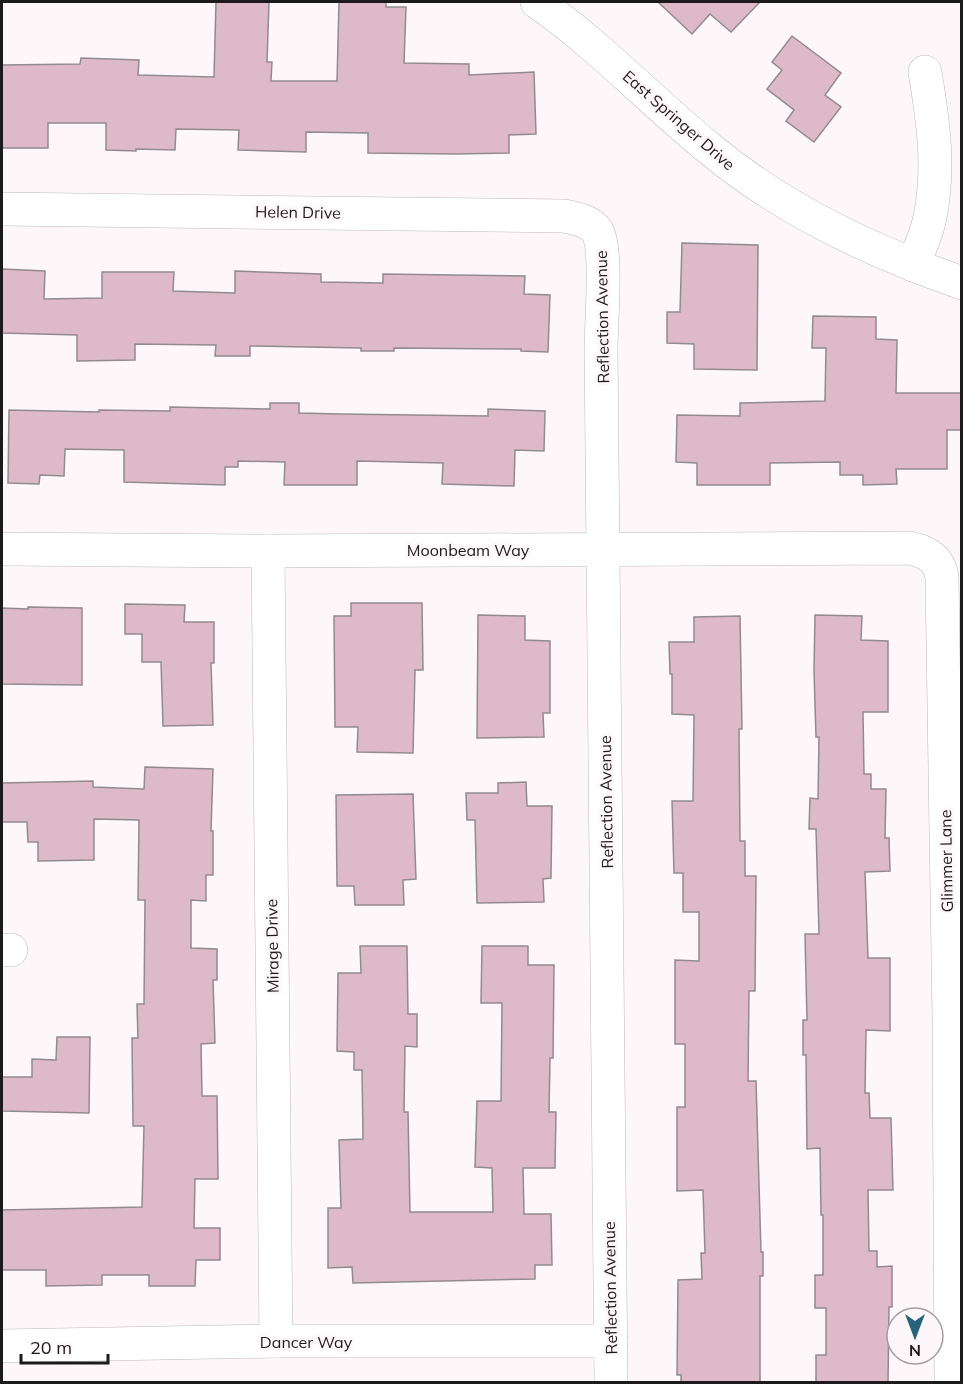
<svg xmlns="http://www.w3.org/2000/svg" width="963" height="1384" viewBox="0 0 963 1384" font-family="Mulish,sans-serif">
  <style>
    .building { fill: #debac9; stroke: #928b8e; stroke-width: 1.5 }
    .lines { fill: none; stroke-linecap: round; stroke-linejoin: round }
    .minor-casing { stroke: #bfb7ba; stroke-width: 34 }
    .minor { stroke: #fff; stroke-width: 33 }
    .labels { text-anchor: middle; dominant-baseline: central; stroke-width: 6; stroke-linejoin: round; paint-order: stroke }
    .street-label { font-size: 16px; fill: #1c1a1b; stroke: #fef7fa }
  </style>
  <rect width="100%" height="100%" fill="#fef7fa"/>
  <g class="building">
    <polygon points="216,2 269,2 267,62 272,62 271,81 337,81 339,2 386,2 386,7 406,7 404,63 469,64 469,75 534,72 536,134 509,135 509,153 455,154 368,153 368,133 306,132 306,152 238,150 239,130 176,129 175,150 136,149 136,151 106,150 106,123 48,123 48,148 2,148 2,65 80,64 81,58 139,60 138,75 214,77"/>
    <polygon points="658,2 760,2 731,32 710,14 692,34"/>
    <polygon points="792,36 841,73 825,95 841,107 814,142 786,121 794,110 767,89 782,70 772,62"/>
    <polygon points="682,243 758,245 757,370 694,369 694,344 667,343 667,312 680,312"/>
    <polygon points="2,269 45,271 44,299 102,298 102,272 174,272 173,291 235,293 235,271 321,274 321,282 383,283 383,274 525,276 524,294 550,295 548,352 521,351 521,349 394,348 394,351 361,351 361,348 250,346 250,356 215,356 216,345 135,344 135,360 77,361 77,335 2,333"/>
    <polygon points="813,316 876,317 876,339 897,340 896,393 962,393 962,430 947,430 947,469 896,469 897,484 863,485 863,475 840,475 840,462 770,463 770,485 697,485 697,463 676,462 677,415 740,416 740,403 825,401 826,348 812,348"/>
    <polygon points="270,403 299,403 299,413 340,414 488,416 488,409 545,411 544,451 515,450 514,486 442,484 443,463 357,461 357,485 284,485 285,462 238,461 238,467 225,467 225,485 124,482 124,450 65,449 64,476 40,475 39,484 8,483 9,410 99,412 99,410 170,411 170,407 270,409"/>
    <polygon points="351,603 422,603 423,670 415,670 413,753 357,752 358,727 335,727 334,616 351,616"/>
    <polygon points="125,604 185,605 184,622 214,622 214,663 211,663 213,725 163,726 161,662 142,662 142,634 125,634"/>
    <polygon points="28,607 82,608 82,685 2,684 2,608 28,609"/>
    <polygon points="478,615 525,616 525,640 550,641 550,713 543,713 544,737 477,738"/>
    <polygon points="815,615 862,616 861,640 888,641 888,712 863,712 864,774 871,774 871,789 886,789 885,838 889,838 890,871 865,872 868,958 890,958 890,1031 866,1030 865,1093 869,1093 870,1118 891,1118 893,1190 868,1190 869,1251 877,1251 877,1267 892,1266 892,1307 889,1307 888,1383 816,1383 816,1355 826,1355 826,1308 815,1308 815,1275 823,1275 823,1215 821,1215 820,1148 807,1149 806,1055 803,1055 803,1020 807,1020 805,934 819,934 816,829 809,829 810,798 818,799 819,737 816,737 814,670"/>
    <polygon points="740,616 742,729 739,729 740,841 745,841 745,876 756,876 755,991 749,991 748,1081 756,1081 761,1252 763,1252 763,1276 760,1276 760,1383 681,1383 681,1375 677,1375 678,1280 702,1279 701,1253 705,1253 703,1190 677,1191 677,1107 685,1107 685,1044 675,1044 675,960 699,961 699,912 683,912 683,873 674,873 672,801 693,801 694,715 672,714 672,674 670,674 669,642 694,642 694,617"/>
    <polygon points="145,767 213,769 211,831 213,831 213,875 206,875 206,901 191,900 191,948 217,949 217,980 213,980 215,1043 201,1044 202,1096 217,1096 218,1179 195,1179 194,1228 220,1228 220,1260 196,1260 195,1286 149,1286 149,1275 102,1275 102,1285 46,1286 46,1270 2,1270 2,1210 142,1207 144,1126 133,1126 132,1038 138,1038 137,1004 144,1004 145,900 138,900 139,820 94,819 94,860 38,861 38,842 28,842 27,822 2,822 2,783 93,781 93,787 144,789"/>
    <polygon points="526,782 527,806 552,806 551,878 543,879 544,902 477,903 475,820 467,820 466,793 498,793 498,783"/>
    <polygon points="413,794 416,879 403,880 404,905 355,905 354,886 337,886 336,795"/>
    <polygon points="360,946 407,946 408,1014 417,1014 417,1047 405,1046 404,1112 408,1112 410,1212 493,1212 492,1168 475,1167 477,1101 501,1101 502,1003 481,1003 482,946 528,946 528,965 554,965 553,1058 550,1058 549,1112 556,1112 555,1168 523,1168 524,1214 551,1214 552,1265 535,1265 535,1279 353,1283 352,1267 328,1268 328,1208 341,1208 339,1140 363,1139 362,1070 354,1070 354,1052 337,1051 338,973 361,973"/>
    <polygon points="57,1037 90,1037 89,1113 2,1111 2,1077 32,1077 32,1059 56,1060"/>
  </g>
  <g class="lines">
    <g class="minor-casing">
      <g id="minor">
        <path d="M537,2c62,43 114,99 173,147 72,60 163,103 252,134"/>
        <path d="M2,209l562,7c11,2 26,5 33,15 11,18 4,93 4,117l10,1034"/>
        <path d="M913,265c6,-15 14,-31 17,-48 10,-49 3,-97 -5,-145"/>
        <path d="M2,549l266,2 641,-3c17,3 31,11 33,30l7,443 2,361"/>
        <polyline points="268,551 276,1341"/>
        <polyline points="2,950 11,950"/>
        <polyline points="2,1346 276,1341 611,1341"/>
      </g>
    </g>
    <use href="#minor" class="minor"/>
  </g>
  <g class="labels">
    <g class="street-label">
      <text transform="translate(679 120) rotate(41)">East Springer Drive</text>
      <text transform="translate(298 212) rotate(1)">Helen Drive</text>
      <text transform="translate(602 317) rotate(-91)">Reflection Avenue</text>
      <text x="468" y="550">Moonbeam Way</text>
      <text transform="translate(606 802) rotate(-91)">Reflection Avenue</text>
      <text transform="translate(946 861) rotate(-91)">Glimmer Lane</text>
      <text transform="translate(272 946) rotate(-91)">Mirage Drive</text>
      <text transform="translate(610 1288) rotate(-91)">Reflection Avenue</text>
      <text x="306" y="1342">Dancer Way</text>
    </g>
  </g>
  <rect width="963" height="1384" fill="none" stroke="#1c1a1b" stroke-width="6"/>
  <g transform="translate(915 1336) rotate(180)"><circle r="28" fill="#fef7fa" stroke="#a49fa1" stroke-width="1.5"/>
  <path d="M0-4.5L10 22L0 15L-10 22Z" fill="#27647b"/>
  <text y="-9" font-size="16" font-weight="bold" text-anchor="middle" fill="#1c1a1b">N</text>
  </g>
  <path d="M21 1354v9h87v-9" fill="none" stroke="#1c1a1b" stroke-width="3"/>
  <text x="30" y="1354" font-size="18" fill="#1c1a1b" stroke="#fef7fa" stroke-width="4.5" paint-order="stroke">20 m</text>
</svg>
